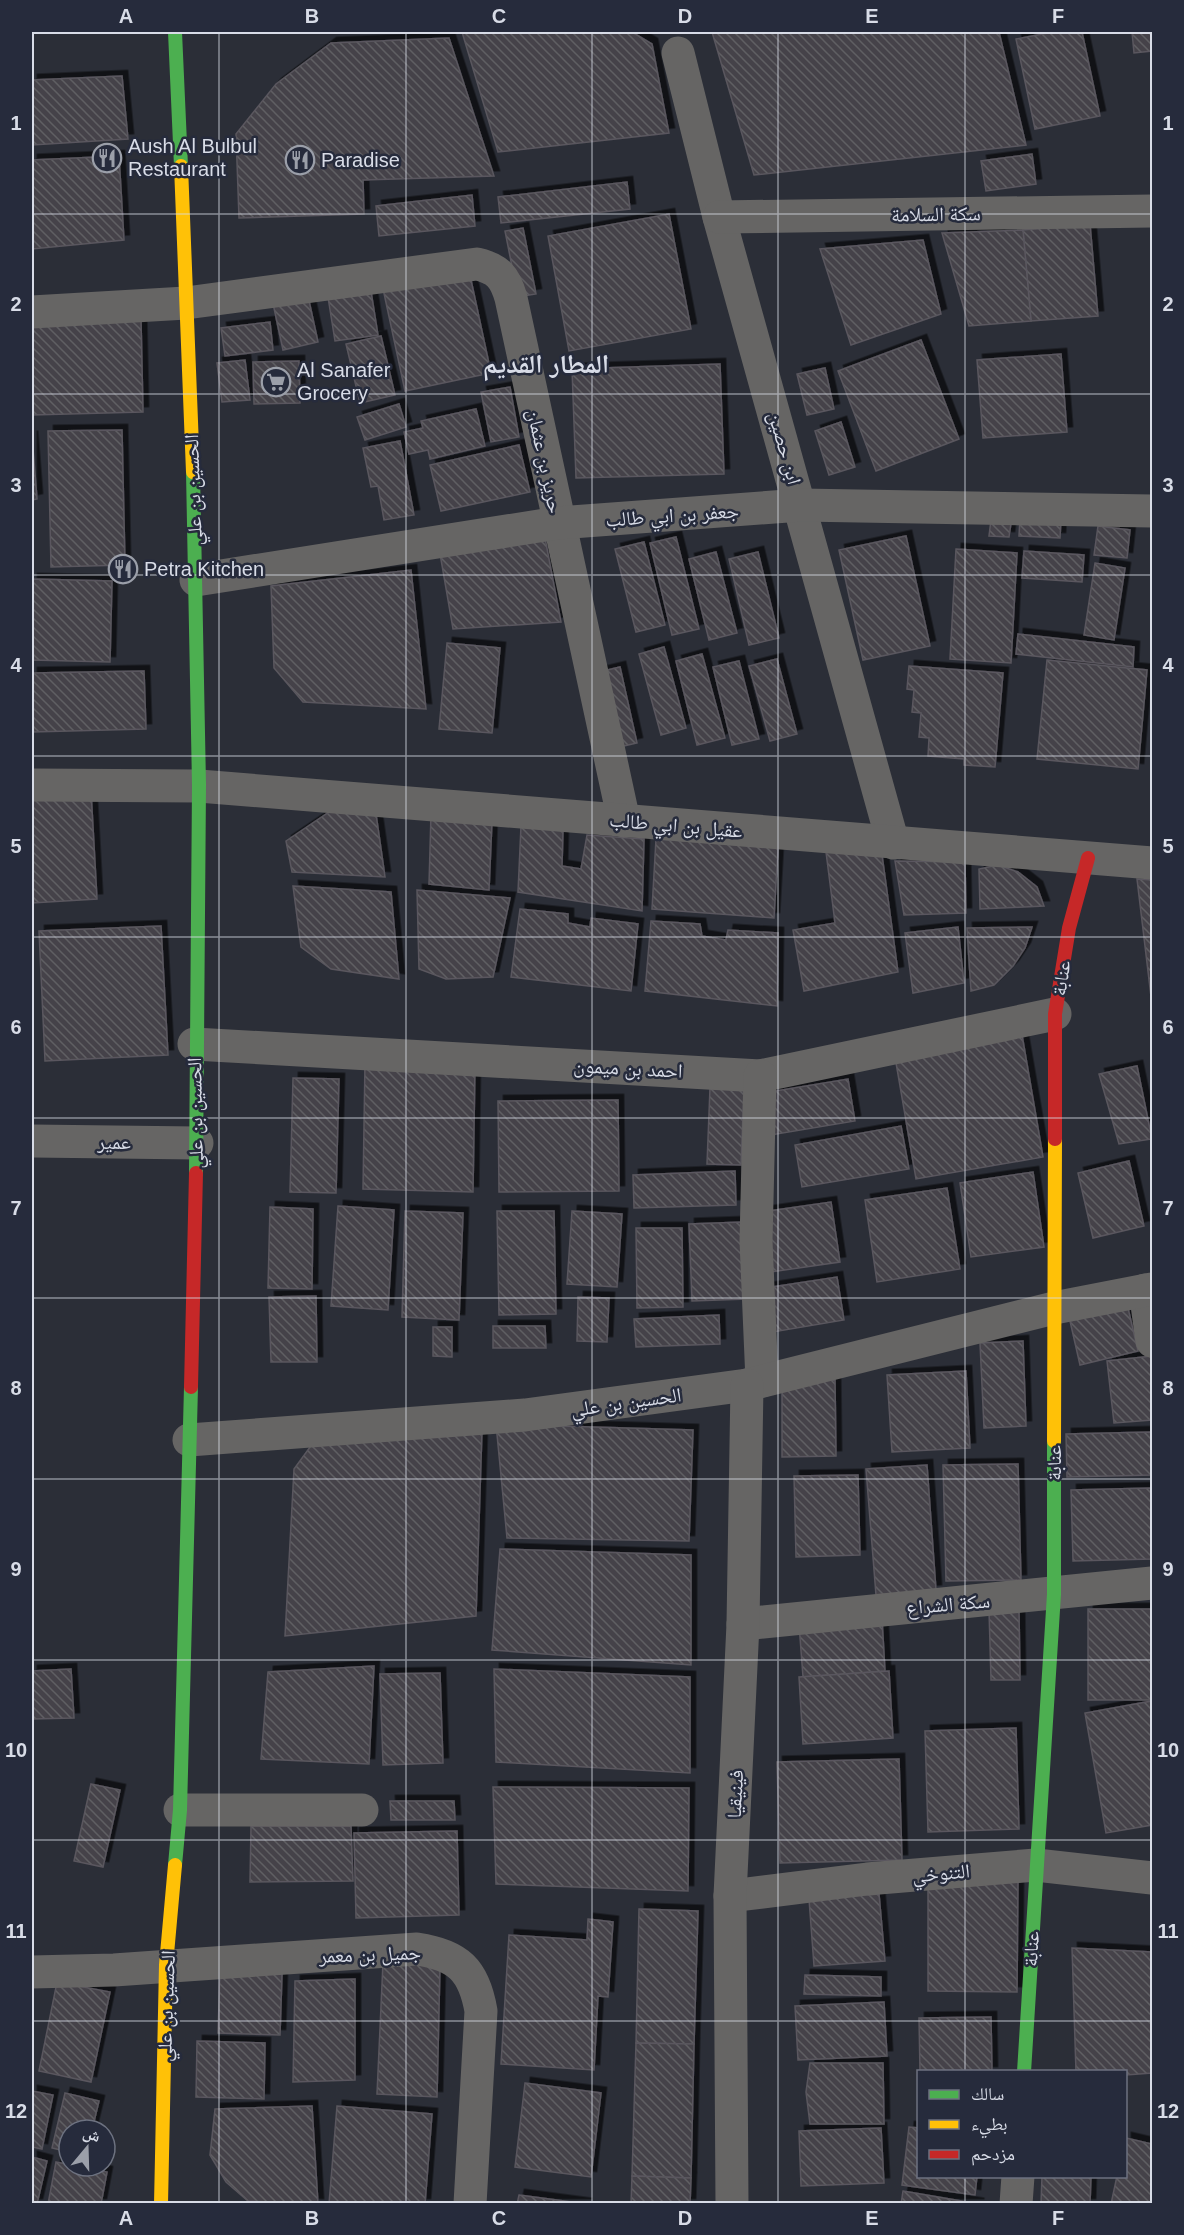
<svg xmlns="http://www.w3.org/2000/svg" width="1184" height="2235" viewBox="0 0 1184 2235" font-family="Helvetica,'Noto Naskh Arabic',sans-serif">
  <style>
    .building { fill: url(#building-back-hatch); stroke: #5a575e; stroke-width: 1.5; filter: url(#shadow) }
    .lines { fill: none; stroke-linecap: round; stroke-linejoin: round }
    .street { stroke: #666564; stroke-width: 33 }
    .fast { stroke: #4caf50; stroke-width: 14 }
    .slow { stroke: #ffc107; stroke-width: 14 }
    .jam { stroke: #c62828; stroke-width: 14 }
    .grid { fill: none; stroke: #d8dce7; stroke-width: 1.5; stroke-opacity: 0.55 }
    .labels { text-anchor: middle; dominant-baseline: central; stroke-width: 5; stroke-linejoin: round; paint-order: stroke }
    .poi-label { font-size: 20px; fill: #d8dce7; stroke: #262b3c; text-anchor: start }
    .street-label { font-size: 20px; fill: #d8dce7; stroke: #262b3c }
    .district-label { font-size: 26px; font-weight: bold; fill: #d8dce7; stroke: #262b3c }
    .neatline { fill: none; stroke: #d8dce7; stroke-width: 2 }
    .grid-label { font-size: 20px; text-anchor: middle; font-weight: bold; fill: #d8dce7 }
  </style>
  <defs>
    <pattern id="building-back-hatch" width="6" height="6" patternUnits="userSpaceOnUse" patternTransform="scale(1.5)"><rect width="6" height="6" fill="#454349"/><path d="M-1 5l2 2M0 0l6 6M5-1l2 2" fill="none" stroke="#5f5e63"/></pattern>
    <filter id="shadow"><feDropShadow dx="5.5" dy="-5.5" stdDeviation="0" flood-color="#0009"/></filter>
  </defs>
  <rect width="100%" height="100%" fill="#2b2e37"/>
  <g class="building">
    <polygon points="462,32 632,32 652,44 669,133 498,152"/>
    <polygon points="712,32 999,32 1026,145 754,175"/>
    <polygon points="1053,32 1082,32 1100,116 1035,129 1016,39"/>
    <polygon points="1132,32 1152,32 1152,51 1134,53"/>
    <polygon points="449,38 494,176 363,180 364,214 239,218 236,134 276,84 331,43"/>
    <polygon points="122,76 128,139 32,145 32,80"/>
    <polygon points="1032,154 1036,184 986,191 981,161"/>
    <polygon points="119,156 124,240 32,249 32,160"/>
    <polygon points="627,182 630,209 501,223 498,197"/>
    <polygon points="472,195 475,226 379,236 376,206"/>
    <polygon points="669,214 691,329 569,351 548,236"/>
    <polygon points="1090,224 1098,316 1031,321 1023,230"/>
    <polygon points="523,228 536,294 518,297 505,231"/>
    <polygon points="1023,230 1031,321 969,326 942,233"/>
    <polygon points="923,240 941,314 851,345 820,249"/>
    <polygon points="468,266 491,373 405,391 382,284"/>
    <polygon points="370,285 378,335 335,341 327,291"/>
    <polygon points="306,287 318,342 283,350 271,294"/>
    <polygon points="141,320 143,412 32,415 32,323"/>
    <polygon points="270,322 273,350 225,356 221,328"/>
    <polygon points="381,336 395,395 360,403 346,344"/>
    <polygon points="921,340 959,439 876,471 838,371"/>
    <polygon points="1061,354 1067,432 983,438 977,360"/>
    <polygon points="245,360 250,400 222,402 217,363"/>
    <polygon points="299,361 300,403 254,404 253,362"/>
    <polygon points="720,364 724,474 576,478 572,369"/>
    <polygon points="825,368 834,409 807,415 797,374"/>
    <polygon points="510,387 519,437 491,442 481,392"/>
    <polygon points="399,404 406,427 365,440 357,417"/>
    <polygon points="476,409 485,446 430,459 428,450 409,454 404,432 423,428 421,421"/>
    <polygon points="841,422 855,467 829,475 815,431"/>
    <polygon points="122,430 125,565 51,567 48,431"/>
    <polygon points="32,436 37,499 32,500"/>
    <polygon points="400,441 414,515 384,520 378,486 371,487 363,448"/>
    <polygon points="519,445 530,492 441,511 430,465"/>
    <polygon points="1020,517 1061,518 1060,538 1019,536"/>
    <polygon points="991,520 1011,523 1009,537 989,536"/>
    <polygon points="1098,526 1130,530 1127,558 1094,555"/>
    <polygon points="906,536 930,646 863,660 839,550"/>
    <polygon points="676,537 699,629 672,635 650,543"/>
    <polygon points="545,538 561,622 453,629 439,548"/>
    <polygon points="644,542 665,625 636,632 615,549"/>
    <polygon points="956,549 1017,553 1011,663 950,659"/>
    <polygon points="1024,551 1084,555 1082,582 1022,578"/>
    <polygon points="716,552 737,633 709,640 689,559"/>
    <polygon points="758,552 779,638 749,645 729,559"/>
    <polygon points="1095,563 1125,568 1114,640 1084,635"/>
    <polygon points="411,570 426,709 303,702 274,668 271,586"/>
    <polygon points="32,579 112,581 110,662 32,660"/>
    <polygon points="1018,634 1134,647 1133,667 1016,654"/>
    <polygon points="447,643 500,648 492,733 439,729"/>
    <polygon points="664,647 686,728 661,735 639,654"/>
    <polygon points="702,654 725,738 697,745 676,661"/>
    <polygon points="777,659 797,734 770,741 749,666"/>
    <polygon points="1047,660 1147,670 1138,769 1037,759"/>
    <polygon points="739,661 759,739 732,745 713,667"/>
    <polygon points="909,666 1003,673 995,767 964,765 964,759 928,756 929,738 919,737 921,713 912,712 914,690 907,689"/>
    <polygon points="620,667 637,743 615,748 599,672"/>
    <polygon points="144,671 146,729 32,732 32,673"/>
    <polygon points="91,791 97,899 32,903 32,793"/>
    <polygon points="338,806 375,807 385,877 292,872 286,841"/>
    <polygon points="431,814 492,821 489,890 429,884"/>
    <polygon points="521,826 563,831 562,866 581,869 587,835 644,839 642,911 518,892"/>
    <polygon points="656,839 778,848 774,918 652,909"/>
    <polygon points="826,852 882,855 898,972 804,991 793,930 835,923"/>
    <polygon points="895,861 965,862 966,913 904,915"/>
    <polygon points="998,865 1018,872 1037,887 1044,906 980,909 979,869"/>
    <polygon points="1137,879 1152,880 1152,1005"/>
    <polygon points="293,886 391,892 399,979 331,969 301,947"/>
    <polygon points="417,890 510,898 493,977 446,979 419,969"/>
    <polygon points="520,909 568,914 568,923 590,927 591,918 638,924 631,991 511,977"/>
    <polygon points="651,921 700,924 702,936 726,940 728,930 778,933 777,1006 645,991"/>
    <polygon points="161,926 168,1055 45,1061 39,931"/>
    <polygon points="958,927 964,983 913,993 905,933"/>
    <polygon points="1032,927 1025,948 1013,966 994,985 971,991 967,928"/>
    <polygon points="1022,1035 1043,1157 916,1179 895,1057"/>
    <polygon points="365,1062 475,1064 473,1192 363,1189"/>
    <polygon points="1137,1066 1152,1139 1119,1144 1099,1074"/>
    <polygon points="293,1078 339,1079 336,1193 290,1192"/>
    <polygon points="848,1079 855,1121 771,1135 763,1093"/>
    <polygon points="710,1088 744,1089 741,1165 707,1164"/>
    <polygon points="618,1100 619,1191 499,1192 498,1101"/>
    <polygon points="901,1126 909,1169 802,1187 795,1145"/>
    <polygon points="1129,1161 1144,1226 1093,1238 1078,1173"/>
    <polygon points="735,1171 736,1205 634,1208 633,1175"/>
    <polygon points="1033,1172 1044,1247 971,1257 960,1183"/>
    <polygon points="947,1188 960,1269 877,1282 865,1200"/>
    <polygon points="831,1202 840,1262 771,1272 762,1212"/>
    <polygon points="338,1206 394,1210 388,1310 331,1306"/>
    <polygon points="270,1207 313,1209 312,1289 268,1288"/>
    <polygon points="405,1211 463,1213 459,1320 402,1317"/>
    <polygon points="497,1211 554,1211 556,1314 499,1315"/>
    <polygon points="572,1211 622,1214 617,1287 567,1284"/>
    <polygon points="743,1222 747,1299 692,1301 689,1224"/>
    <polygon points="636,1228 682,1228 683,1307 637,1308"/>
    <polygon points="837,1277 844,1320 773,1332 766,1288"/>
    <polygon points="316,1296 317,1362 271,1362 269,1297"/>
    <polygon points="578,1297 609,1298 607,1342 577,1341"/>
    <polygon points="1128,1308 1138,1351 1080,1365 1070,1321"/>
    <polygon points="719,1315 720,1344 636,1347 634,1319"/>
    <polygon points="493,1326 545,1326 546,1348 493,1348"/>
    <polygon points="433,1327 452,1327 452,1357 433,1356"/>
    <polygon points="1023,1341 1026,1426 984,1428 980,1343"/>
    <polygon points="1152,1356 1152,1420 1114,1423 1107,1361"/>
    <polygon points="966,1371 970,1448 892,1452 887,1375"/>
    <polygon points="835,1380 836,1456 782,1457 782,1381"/>
    <polygon points="496,1424 693,1430 689,1541 507,1538"/>
    <polygon points="482,1430 476,1616 285,1636 294,1469 313,1443"/>
    <polygon points="1152,1432 1152,1475 1067,1477 1066,1434"/>
    <polygon points="1018,1464 1021,1580 946,1581 943,1465"/>
    <polygon points="927,1465 936,1590 876,1595 866,1469"/>
    <polygon points="858,1475 860,1555 796,1557 794,1476"/>
    <polygon points="1152,1488 1152,1559 1073,1561 1071,1490"/>
    <polygon points="500,1549 691,1555 691,1665 492,1650"/>
    <polygon points="1019,1609 1020,1680 991,1680 989,1610"/>
    <rect x="1088" y="1609" width="64" height="91"/>
    <polygon points="882,1619 885,1671 803,1677 799,1624"/>
    <polygon points="374,1666 369,1764 261,1759 268,1672"/>
    <polygon points="71,1669 74,1718 32,1719 32,1671"/>
    <polygon points="494,1669 690,1677 690,1773 496,1762"/>
    <polygon points="889,1671 893,1738 803,1744 799,1677"/>
    <polygon points="440,1673 443,1763 383,1765 380,1674"/>
    <polygon points="1152,1701 1152,1825 1106,1833 1085,1713"/>
    <polygon points="1016,1728 1019,1829 928,1832 925,1731"/>
    <polygon points="899,1759 902,1860 780,1863 777,1762"/>
    <polygon points="91,1784 120,1790 103,1867 74,1861"/>
    <polygon points="493,1787 689,1788 688,1891 496,1884"/>
    <polygon points="390,1801 454,1801 455,1820 391,1820"/>
    <polygon points="251,1826 351,1826 353,1881 250,1882"/>
    <polygon points="457,1831 459,1915 356,1918 354,1833"/>
    <polygon points="928,1878 1018,1879 1017,1992 928,1991"/>
    <polygon points="879,1894 885,1961 814,1966 809,1899"/>
    <polygon points="639,1909 698,1911 694,2044 636,2043"/>
    <polygon points="588,1919 613,1922 608,1997 598,1996 594,2070 501,2064 509,1935 587,1940"/>
    <polygon points="1072,1948 1152,1952 1152,2073 1126,2075 1126,2072 1076,2072"/>
    <polygon points="383,1962 440,1965 437,2097 377,2094"/>
    <polygon points="220,1971 282,1974 280,2035 218,2033"/>
    <polygon points="805,1975 881,1977 881,1996 804,1994"/>
    <polygon points="355,1979 355,2080 293,2082 295,1981"/>
    <polygon points="57,1982 110,1992 91,2082 39,2071"/>
    <polygon points="884,2002 887,2056 798,2060 795,2006"/>
    <polygon points="991,2017 992,2072 920,2072 919,2018"/>
    <polygon points="197,2041 265,2043 264,2099 196,2097"/>
    <polygon points="636,2043 694,2044 691,2178 632,2176"/>
    <polygon points="810,2063 883,2063 884,2124 810,2124 806,2092"/>
    <polygon points="525,2083 601,2093 591,2177 515,2167"/>
    <polygon points="32,2091 53,2095 42,2149 32,2147"/>
    <polygon points="65,2093 99,2101 92,2130 69,2130 69,2152 52,2148"/>
    <polygon points="312,2106 318,2204 248,2201 226,2182 210,2155 215,2109"/>
    <polygon points="337,2106 432,2114 425,2204 329,2204"/>
    <polygon points="909,2127 918,2128 918,2176 977,2176 975,2195 902,2185"/>
    <polygon points="881,2128 884,2183 801,2186 799,2131"/>
    <polygon points="1126,2138 1152,2144 1152,2204 1111,2204 1117,2176 1126,2176"/>
    <polygon points="32,2157 47,2161 37,2204 32,2204"/>
    <polygon points="56,2162 107,2172 101,2204 48,2204"/>
    <polygon points="632,2176 691,2178 690,2204 631,2204"/>
    <polygon points="1042,2176 1091,2176 1090,2204 1041,2204"/>
    <polygon points="903,2191 979,2204 901,2204"/>
    <polygon points="519,2195 587,2204 517,2204"/>
  </g>
  <g class="lines">
    <g class="street">
      <polyline points="678,53 719,217 893,843"/>
      <polyline points="719,217 1152,211"/>
      <path d="M32,312l154,-9 291,-39c21,5 28,13 34,34l113,523"/>
      <polyline points="196,580 558,523 801,505 1152,511"/>
      <polyline points="32,785 199,786 1152,863"/>
      <polyline points="194,1044 760,1076 1055,1014"/>
      <polyline points="760,1076 756,1241 762,1381"/>
      <polyline points="32,1141 197,1143"/>
      <polyline points="1145,1290 1152,1341"/>
      <polyline points="189,1440 525,1415 747,1385 1054,1308 1152,1289"/>
      <polyline points="743,1624 1152,1583"/>
      <polyline points="180,1810 362,1810"/>
      <polyline points="730,1896 867,1879 1036,1865 1152,1878"/>
      <path d="M32,1972l82,-2 303,-21c41,6 57,21 64,62l-11,193"/>
      <polyline points="732,2204 730,1896 743,1624 747,1385"/>
      <polyline points="1016,2204 1018,2176"/>
    </g>
    <g class="fast">
      <polyline points="175,32 181,166"/>
      <polyline points="193,472 199,785 196,1173"/>
      <polyline points="175,1865 180,1810 191,1387"/>
      <polyline points="1024,2072 1054,1594 1054,1441"/>
    </g>
    <g class="slow">
      <polyline points="181,166 193,472"/>
      <polyline points="1054,1441 1055,1139"/>
      <polyline points="161,2204 166,1965 175,1865"/>
    </g>
    <g class="jam">
      <polyline points="1055,1139 1055,1014 1069,928 1088,858"/>
      <polyline points="191,1387 196,1173"/>
    </g>
  </g>
  <path class="grid" d="M219,32v2172M406,32v2172M592,32v2172M778,32v2172M965,32v2040M32,214h1120M32,394h1120M32,575h1120M32,756h1120M32,937h1120M32,1118h1120M32,1298h1120M32,1479h1120M32,1660h1120M32,1840h1120M32,2021h1120M965,2176v28"/>
  <defs>
    <g id="restaurant-ring" transform="scale(1.5)"><circle r="9.5" fill="#262b3c" stroke="#9b9fa9" stroke-width="1.5"/><path d="M-5-6h1v4h1v-4h1v4h1v-4h1v5L-1.5 .5V6h-2V.5L-5-1ZM5-6V6H3V1.5H1.5Q1.5-4 5-6Z" fill="#9b9fa9"/></g>
    <g id="supermarket-ring" transform="scale(1.5)"><circle r="9.5" fill="#262b3c" stroke="#9b9fa9" stroke-width="1.5"/><path d="M-6-5.5h2.5l.6 2H6L4.5 2H-2.5L-4.4-4H-6ZM-1.5 3.2a1.3 1.3 0 1 0 .1 0ZM3 3.2a1.3 1.3 0 1 0 .1 0Z" fill="#9b9fa9"/></g>
  </defs>
  <g fill-rule="evenodd">
    <use href="#restaurant-ring" x="107" y="158"/>
    <use href="#restaurant-ring" x="300" y="160"/>
    <use href="#supermarket-ring" x="276" y="382"/>
    <use href="#restaurant-ring" x="123" y="569"/>
  </g>
  <g class="labels">
    <g class="poi-label">
      <text x="128" y="146">Aush Al Bulbul<tspan x="128" dy="23">Restaurant</tspan></text>
      <text x="321" y="160">Paradise</text>
      <text x="297" y="370">Al Sanafer<tspan x="297" dy="23">Grocery</tspan></text>
      <text x="144" y="569">Petra Kitchen</text>
    </g>
    <g class="street-label">
      <text transform="translate(936 214) rotate(-1)">سكة السلامة</text>
      <text transform="translate(785 448) rotate(74)">ابن حصين</text>
      <text transform="translate(545 461) rotate(78)">حريز بن عثمان</text>
      <text transform="translate(193 490) rotate(-92)">الحسين بن علي</text>
      <text transform="translate(672 515) rotate(-4)">جعفر بن ابي طالب</text>
      <text transform="translate(676 825) rotate(5)">عقيل بن ابي طالب</text>
      <text transform="translate(1061 978) rotate(-81)">عنابة</text>
      <text transform="translate(628 1068) rotate(3)">احمد بن ميمون</text>
      <text transform="translate(195 1113) rotate(-91)">الحسين بن علي</text>
      <text x="114" y="1142">عمير</text>
      <text transform="translate(626 1402) rotate(-8)">الحسين بن علي</text>
      <text transform="translate(1054 1463) rotate(-90)">عنابة</text>
      <text transform="translate(948 1604) rotate(-5)">سكة الشراع</text>
      <text transform="translate(735 1794) rotate(-87)">فينيقيا</text>
      <text transform="translate(941 1873) rotate(-5)">التنوخي</text>
      <text transform="translate(1031 1949) rotate(-87)">عنابة</text>
      <text transform="translate(370 1954) rotate(-2)">جميل بن معمر</text>
      <text transform="translate(166 2006) rotate(-88)">الحسين بن علي</text>
    </g>
    <g class="district-label">
      <text x="546" y="364">المطار القديم</text>
    </g>
  </g>
  <rect width="1184" height="2235" fill="none" stroke="#262b3c" stroke-width="66"/>
  <rect x="917" y="2070" width="210" height="108" fill="#262b3c" stroke="#6d7280" stroke-width="1.5"/>
  <rect x="929" y="2090" width="30" height="9" fill="#4caf50" stroke="#6d7280" stroke-width="1.5"/>
  <text x="971" y="2100" font-size="18" fill="#d8dce7">سالك</text>
  <rect x="929" y="2120" width="30" height="9" fill="#ffc107" stroke="#6d7280" stroke-width="1.5"/>
  <text x="971" y="2130" font-size="18" fill="#d8dce7">بطيء</text>
  <rect x="929" y="2150" width="30" height="9" fill="#c62828" stroke="#6d7280" stroke-width="1.5"/>
  <text x="971" y="2160" font-size="18" fill="#d8dce7">مزدحم</text>
  <g transform="translate(87 2148) rotate(19)"><circle r="28" fill="#262b3c" stroke="#6d7280" stroke-width="1.5"/>
  <path d="M0-4.5L10 22L0 15L-10 22Z" fill="#9b9fa9"/>
  <text y="-9" font-size="16" font-weight="bold" text-anchor="middle" fill="#d8dce7">ش</text>
  </g>
  <rect x="33" y="33" width="1118" height="2169" class="neatline"/>
  <g class="grid-label">
    <text x="126" y="23">A</text>
    <text x="312" y="23">B</text>
    <text x="499" y="23">C</text>
    <text x="685" y="23">D</text>
    <text x="872" y="23">E</text>
    <text x="1058" y="23">F</text>
    <text x="16" y="130">1</text>
    <text x="1168" y="130">1</text>
    <text x="16" y="311">2</text>
    <text x="1168" y="311">2</text>
    <text x="16" y="492">3</text>
    <text x="1168" y="492">3</text>
    <text x="16" y="672">4</text>
    <text x="1168" y="672">4</text>
    <text x="16" y="853">5</text>
    <text x="1168" y="853">5</text>
    <text x="16" y="1034">6</text>
    <text x="1168" y="1034">6</text>
    <text x="16" y="1215">7</text>
    <text x="1168" y="1215">7</text>
    <text x="16" y="1395">8</text>
    <text x="1168" y="1395">8</text>
    <text x="16" y="1576">9</text>
    <text x="1168" y="1576">9</text>
    <text x="16" y="1757">10</text>
    <text x="1168" y="1757">10</text>
    <text x="16" y="1938">11</text>
    <text x="1168" y="1938">11</text>
    <text x="16" y="2118">12</text>
    <text x="1168" y="2118">12</text>
    <text x="126" y="2225">A</text>
    <text x="312" y="2225">B</text>
    <text x="499" y="2225">C</text>
    <text x="685" y="2225">D</text>
    <text x="872" y="2225">E</text>
    <text x="1058" y="2225">F</text>
  </g>
</svg>
